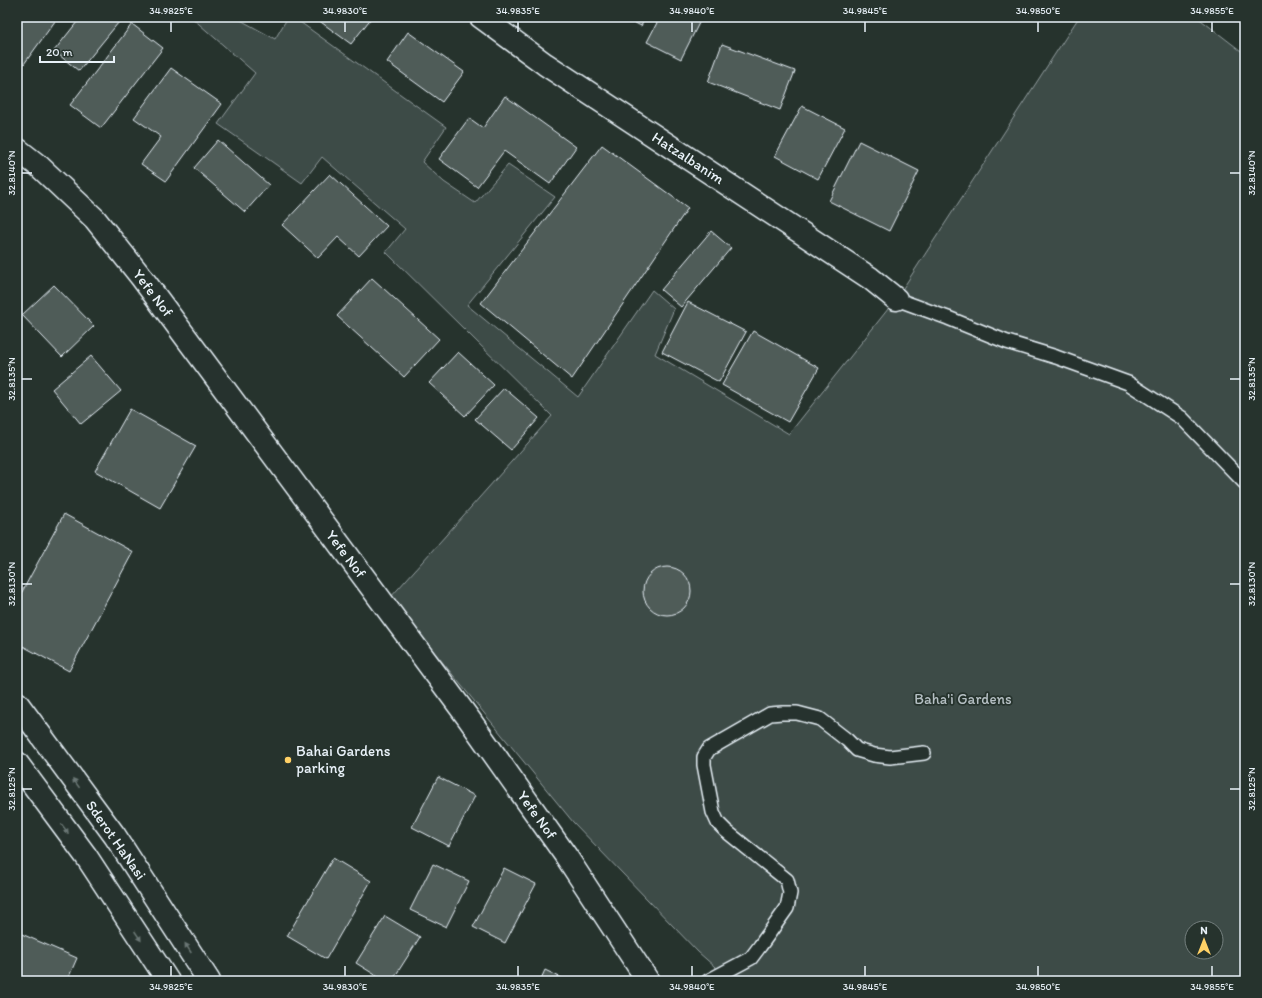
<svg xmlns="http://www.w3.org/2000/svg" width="1262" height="998" viewBox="0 0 1262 998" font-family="Itim,sans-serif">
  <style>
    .green { fill: #3e4b47; stroke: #939ea0; fill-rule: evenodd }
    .building { fill: #505c59; stroke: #e8f1f8 }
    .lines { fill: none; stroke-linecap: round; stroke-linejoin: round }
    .service-casing { stroke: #e8f1f8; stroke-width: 16 }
    .minor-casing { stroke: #e8f1f8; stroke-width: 25 }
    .tertiary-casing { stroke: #e8f1f8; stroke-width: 25 }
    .service { stroke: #26332d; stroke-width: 13 }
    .minor { stroke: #26332d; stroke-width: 22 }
    .tertiary { stroke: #26332d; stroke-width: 22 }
    .oneway { fill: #6a7674 }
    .ticks { fill: none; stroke: #e8f1f8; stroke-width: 1.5 }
    .poi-dot { fill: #ffd166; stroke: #26332d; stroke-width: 1.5 }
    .labels { text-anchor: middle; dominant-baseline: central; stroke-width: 3.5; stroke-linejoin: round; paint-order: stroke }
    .street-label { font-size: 15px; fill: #e8f1f8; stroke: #26332d }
    .park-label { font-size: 15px; fill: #b5bfc3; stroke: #26332d }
    .poi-label { font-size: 15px; fill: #e8f1f8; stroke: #26332d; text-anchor: start }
    .neatline { fill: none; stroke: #e8f1f8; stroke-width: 1.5 }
    .ticks-label { font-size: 10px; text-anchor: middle; fill: #e8f1f8 }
  </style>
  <rect width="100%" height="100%" fill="#26332d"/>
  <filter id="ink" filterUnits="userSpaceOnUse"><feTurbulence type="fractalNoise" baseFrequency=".025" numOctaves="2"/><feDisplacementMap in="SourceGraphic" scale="8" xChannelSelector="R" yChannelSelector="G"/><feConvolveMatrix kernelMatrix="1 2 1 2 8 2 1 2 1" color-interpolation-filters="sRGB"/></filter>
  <g filter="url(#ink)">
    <path class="green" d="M191,17h44l40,22 13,-22h5l153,110 -24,35 22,20 31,21 33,-38 47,32 -88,108 111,92 74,-107 22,19 -19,45 134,80 107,-135 183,-282h118l48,37v927h-514l-33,-29 -125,-130 -183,-224 162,-182 -166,-164 19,-23 -83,-72 -20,26 -84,-59 37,-51zM1192,928h24v24h-24z"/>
    <g class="building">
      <polygon points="17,17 58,17 24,64 17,59"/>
      <polygon points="81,17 123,17 79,71 54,51"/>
      <polygon points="314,17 372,17 351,44"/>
      <polygon points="624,17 646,17 641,26"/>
      <polygon points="660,17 702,17 681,59 647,42"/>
      <polygon points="132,24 163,48 101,128 70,105"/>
      <polygon points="408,32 464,72 442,102 387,62"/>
      <polygon points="722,44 795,71 780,110 708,82"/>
      <polygon points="171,68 222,104 166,181 141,164 161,137 134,118"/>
      <polygon points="505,96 576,147 550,184 504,151 477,187 439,159 469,118 483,128"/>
      <polygon points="802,106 845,128 818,179 775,156"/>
      <polygon points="218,140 269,185 245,212 194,168"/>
      <polygon points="859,141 919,171 889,231 829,201"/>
      <polygon points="602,145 688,208 572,379 481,303"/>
      <polygon points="330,174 387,226 359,256 338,237 318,258 282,225"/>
      <polygon points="711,231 731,248 681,307 661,290"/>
      <polygon points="372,278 439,339 404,377 337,316"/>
      <polygon points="54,285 94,326 62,357 22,315"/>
      <polygon points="688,302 746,332 719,382 662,352"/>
      <polygon points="753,331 819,368 788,422 722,385"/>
      <polygon points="458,352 494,385 465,416 429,383"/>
      <polygon points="91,356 121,391 81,424 52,389"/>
      <polygon points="504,388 539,418 511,450 475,419"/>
      <polygon points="130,409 196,446 160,508 95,471"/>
      <polygon points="64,514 133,552 69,671 17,643 17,601"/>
      <circle cx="667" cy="591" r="24"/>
      <polygon points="438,777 475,796 449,846 412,827"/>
      <polygon points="333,858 371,881 326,959 287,936"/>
      <polygon points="433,864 469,881 446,927 410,910"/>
      <polygon points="504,868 536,884 505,943 473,927"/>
      <polygon points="385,916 420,937 392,981 385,981 356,963"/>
      <polygon points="17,932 77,958 67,981 17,981"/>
      <polygon points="545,970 568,981 540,981"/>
    </g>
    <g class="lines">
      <g class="service-casing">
        <g id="service">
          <polyline points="896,299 948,318 1007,342 1056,357 1128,383 1182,418 1245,483"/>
          <polyline points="708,981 751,958 760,946 787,908 790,893 787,880 726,831 718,823 713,812 704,765 704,757 709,749 770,714 782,713 797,713 820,719 847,740 857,750 874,755 890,757 924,753"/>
        </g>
      </g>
      <g class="minor-casing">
        <g id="minor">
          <polyline points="481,17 545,64 870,278 896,299"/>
          <polyline points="17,149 40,167 95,219 142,278 469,719 566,856 648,981"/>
        </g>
      </g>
      <g class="tertiary-casing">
        <g id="tertiary">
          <polyline points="17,703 115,836 209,981"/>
          <polyline points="17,763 86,856 168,981"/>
        </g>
      </g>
      <use href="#service" class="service"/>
      <use href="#minor" class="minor"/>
      <use href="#tertiary" class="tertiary"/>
    </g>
    <defs><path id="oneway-solid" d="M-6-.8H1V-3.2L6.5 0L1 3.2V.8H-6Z"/></defs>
    <g class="oneway">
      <use href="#oneway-solid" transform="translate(76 783) rotate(-126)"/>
      <use href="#oneway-solid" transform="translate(65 829) rotate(54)"/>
      <use href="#oneway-solid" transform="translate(138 936) rotate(56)"/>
      <use href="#oneway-solid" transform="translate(188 948) rotate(-123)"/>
    </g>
  </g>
  <path class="ticks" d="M171,22v10M345,22v10M518,22v10M692,22v10M865,22v10M1038,22v10M1212,22v10M22,173h10M1230,173h10M22,379h10M1230,379h10M22,584h10M1230,584h10M22,789h10M1230,789h10M171,966v10M345,966v10M518,966v10M692,966v10M865,966v10M1038,966v10M1212,966v10"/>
  <circle class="poi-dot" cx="288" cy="760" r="4"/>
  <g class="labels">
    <g class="street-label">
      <text transform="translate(688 158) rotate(33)">Hatzalbanim</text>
      <text transform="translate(153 293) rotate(53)">Yefe Nof</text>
      <text transform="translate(346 554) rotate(53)">Yefe Nof</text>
      <text transform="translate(537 815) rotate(54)">Yefe Nof</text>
      <text transform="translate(116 840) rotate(55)">Sderot HaNasi</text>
    </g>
    <g class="park-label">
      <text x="963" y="699">Baha'i Gardens</text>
    </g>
    <g class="poi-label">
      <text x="296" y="751">Bahai Gardens<tspan x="296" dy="17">parking</tspan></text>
    </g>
  </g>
  <rect width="1262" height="998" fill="none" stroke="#26332d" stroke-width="44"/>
  <g transform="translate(1204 940)"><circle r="19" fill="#26332d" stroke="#747f7e"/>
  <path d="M0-3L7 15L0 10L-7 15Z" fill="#ffd166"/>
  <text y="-6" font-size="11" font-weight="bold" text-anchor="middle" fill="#e8f1f8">N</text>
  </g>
  <path d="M40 56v6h74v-6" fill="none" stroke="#e8f1f8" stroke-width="2"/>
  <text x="46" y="56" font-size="12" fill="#e8f1f8" stroke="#26332d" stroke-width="3" paint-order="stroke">20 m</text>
  <rect x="22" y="22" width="1218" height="954" class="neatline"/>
  <g class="ticks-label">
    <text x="171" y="14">34.9825°E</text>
    <text x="345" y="14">34.9830°E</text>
    <text x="518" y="14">34.9835°E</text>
    <text x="692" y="14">34.9840°E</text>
    <text x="865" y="14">34.9845°E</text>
    <text x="1038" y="14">34.9850°E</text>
    <text x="1212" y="14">34.9855°E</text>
    <text transform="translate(11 173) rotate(-90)" y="4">32.8140°N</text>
    <text transform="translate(1251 173) rotate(-90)" y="4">32.8140°N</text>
    <text transform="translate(11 379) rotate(-90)" y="4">32.8135°N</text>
    <text transform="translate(1251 379) rotate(-90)" y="4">32.8135°N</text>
    <text transform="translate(11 584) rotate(-90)" y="4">32.8130°N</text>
    <text transform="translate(1251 584) rotate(-90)" y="4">32.8130°N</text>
    <text transform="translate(11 789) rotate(-90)" y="4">32.8125°N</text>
    <text transform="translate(1251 789) rotate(-90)" y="4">32.8125°N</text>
    <text x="171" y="990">34.9825°E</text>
    <text x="345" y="990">34.9830°E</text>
    <text x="518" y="990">34.9835°E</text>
    <text x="692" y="990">34.9840°E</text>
    <text x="865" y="990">34.9845°E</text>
    <text x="1038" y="990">34.9850°E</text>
    <text x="1212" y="990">34.9855°E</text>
  </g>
</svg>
